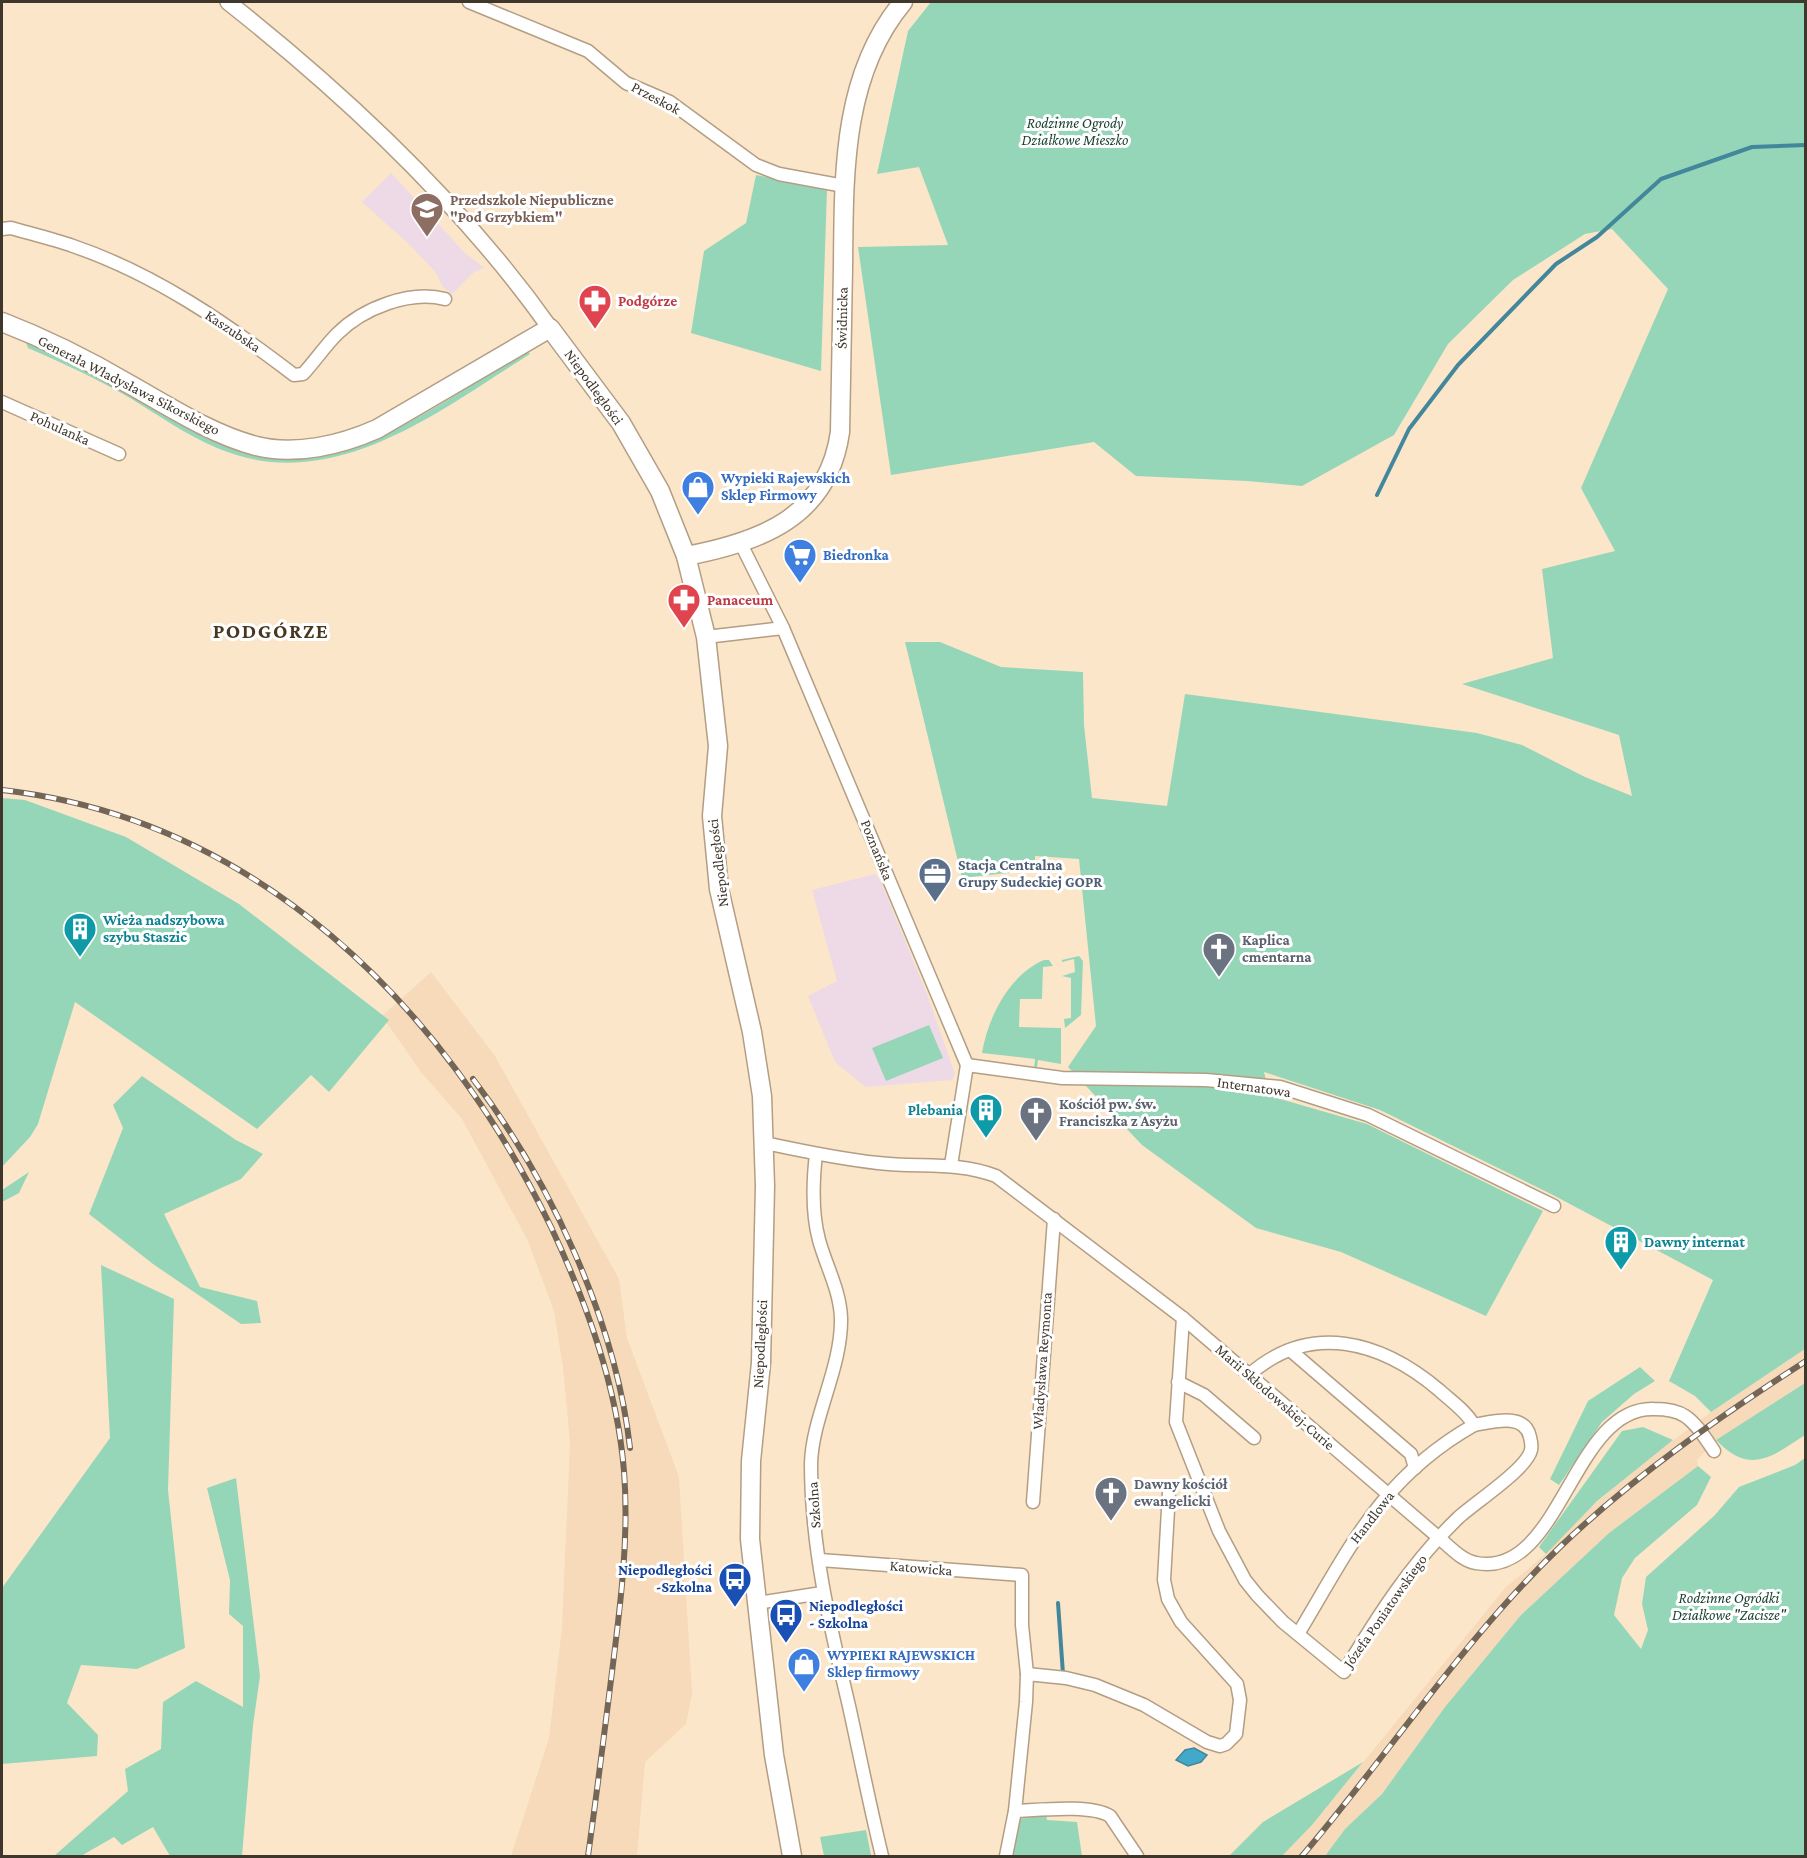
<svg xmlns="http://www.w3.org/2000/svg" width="1807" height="1858" viewBox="0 0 1807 1858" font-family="'Crimson Pro',serif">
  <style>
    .built { fill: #f6dab9 }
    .education { fill: #eed9e7 }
    .green { fill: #96d6b8 }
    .water { fill: #43a9cb; stroke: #42879b; stroke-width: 1.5 }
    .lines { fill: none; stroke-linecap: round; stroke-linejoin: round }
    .stream { stroke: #42879b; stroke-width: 4 }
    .minor-casing { stroke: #b39e84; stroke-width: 15 }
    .tertiary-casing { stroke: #b39e84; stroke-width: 18 }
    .secondary-casing { stroke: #b39e84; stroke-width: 21 }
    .minor { stroke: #fff; stroke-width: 12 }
    .tertiary { stroke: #fff; stroke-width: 15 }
    .secondary { stroke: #fff; stroke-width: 18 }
    .rail-casing { stroke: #736657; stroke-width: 6 }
    .rail { stroke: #fff; stroke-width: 4; stroke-dasharray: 11; stroke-linecap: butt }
    .labels { text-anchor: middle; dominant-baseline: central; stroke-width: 6; stroke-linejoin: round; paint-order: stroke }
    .street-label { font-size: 15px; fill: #40372c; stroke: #fff }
    .park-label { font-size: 15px; font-style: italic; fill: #163e2e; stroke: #fff }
    .education-label { font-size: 15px; font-weight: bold; fill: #785e54; stroke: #fff; text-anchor: start }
    .health-label { font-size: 15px; font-weight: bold; fill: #be3a42; stroke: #fff; text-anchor: start }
    .shop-label { font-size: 15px; font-weight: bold; fill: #366cbe; stroke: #fff; text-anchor: start }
    .service-label { font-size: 15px; font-weight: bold; fill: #4e5e75; stroke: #fff; text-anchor: start }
    .culture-label { font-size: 15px; font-weight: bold; fill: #0d838f; stroke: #fff; text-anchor: start }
    .worship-label { font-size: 15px; font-weight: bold; fill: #5b616d; stroke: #fff; text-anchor: start }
    .transit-label { font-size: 15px; font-weight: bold; fill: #164399; stroke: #fff; text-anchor: end }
    .district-label { font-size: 21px; font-weight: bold; letter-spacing: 1.5px; fill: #493720; stroke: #fff }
  </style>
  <rect width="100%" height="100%" fill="#fce6ca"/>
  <g class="built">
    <polygon points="431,972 495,1056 619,1279 627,1338 679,1477 692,1694 686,1724 645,1762 637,1856 511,1856 549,1738 562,1628 570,1443 563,1367 554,1311 528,1241 462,1119 421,1072 382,1016"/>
    <polygon points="1805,1349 1805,1383 1716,1440 1697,1460 1698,1466 1609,1533 1521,1615 1445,1707 1382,1794 1345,1829 1325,1856 1282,1856 1312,1825 1506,1587 1546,1554 1573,1523 1629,1474 1711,1412"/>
  </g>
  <g class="education">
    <polygon points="391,173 465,253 484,268 474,272 452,294 442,286 437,274 409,244 362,202"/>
    <polygon points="875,874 880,880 927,994 955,1074 952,1080 866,1087 835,1062 808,996 837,981 812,890"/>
  </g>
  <g class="green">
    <polygon points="931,2 1805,2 1805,1349 1711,1412 1695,1396 1669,1381 1713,1280 1553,1195 1380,1110 1264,1072 1270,1096 1367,1124 1543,1211 1486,1316 1341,1252 1256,1228 1142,1145 1068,1067 1096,1026 1079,859 1035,856 1035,870 962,878 905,642 940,642 1001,667 1083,672 1084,725 1092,798 1167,806 1185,694 1477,733 1522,745 1585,777 1632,796 1619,735 1462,684 1553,658 1542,569 1615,551 1581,488 1668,289 1612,229 1585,234 1513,280 1448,344 1394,435 1302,486 1247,481 1136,476 1094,442 891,475 858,247 948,245 919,167 877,174 908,31"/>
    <polygon points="756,175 827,189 821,371 691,333 704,251 746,223"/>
    <path d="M25,340l65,30 102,59 151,22c64,-20 127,-66 184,-101l3,4c-93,58 -198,143 -313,94 -31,-13 -59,-33 -87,-50 -33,-19 -67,-35 -102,-50z"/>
    <polygon points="2,798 25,800 126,837 239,904 389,1020 329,1092 311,1075 257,1129 75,1002 38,1124 30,1137 2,1167"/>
    <polygon points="1079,956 1083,961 1081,1015 1065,1028 1064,1019 1071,1018 1071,978 1062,976 1075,972 1074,959 1062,962 1062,960"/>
    <path d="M1044,960h5l4,6 -10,1 -1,32h-22l-1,28 42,1v36l-23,-4 -1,7 -3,1 1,-9 -53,-6c6,-36 27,-78 62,-93z"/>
    <polygon points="929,1025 943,1058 886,1081 872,1048"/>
    <polygon points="142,1076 236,1140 263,1154 241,1179 164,1214 200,1287 257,1301 261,1323 241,1324 153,1264 89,1214 123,1128 113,1105"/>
    <polygon points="29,1172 19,1193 2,1202 2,1190"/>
    <polygon points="101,1265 174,1299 168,1490 185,1648 137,1669 81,1665 67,1703 98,1735 97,1756 2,1764 2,1588 110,1438"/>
    <polygon points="1640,1367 1655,1381 1634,1394 1602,1422 1559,1485 1550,1479 1588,1401"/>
    <path d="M1805,1383v52c-35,23 -55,40 -89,5z"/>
    <polygon points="1643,1427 1673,1440 1597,1501 1546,1554 1539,1547 1622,1431"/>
    <polygon points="1805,1458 1805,1856 1325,1856 1345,1829 1382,1794 1445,1707 1521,1615 1609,1533 1698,1466 1711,1477 1697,1505 1635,1558 1622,1578 1614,1615 1641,1649 1648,1630 1642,1604 1646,1577 1714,1516 1739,1487 1795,1465"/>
    <polygon points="236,1478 260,1676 253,1725 242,1856 170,1856 153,1827 122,1845 114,1837 81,1856 54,1856 128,1791 125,1769 161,1749 163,1702 196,1681 243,1707 243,1626 229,1614 230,1580 207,1488"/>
    <polygon points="1363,1762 1312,1825 1282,1856 1229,1856 1263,1822"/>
    <polygon points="1046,1815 1047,1820 1077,1822 1082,1856 1013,1856 1019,1819"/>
    <polygon points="866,1830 871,1855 824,1856 820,1837"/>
  </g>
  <polygon class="water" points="1194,1748 1207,1755 1201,1762 1188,1766 1176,1760 1185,1750"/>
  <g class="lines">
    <g class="stream">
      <polyline points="1377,495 1409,429 1458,365 1556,264 1597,237 1661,179 1752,147 1806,145"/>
      <polyline points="1058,1603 1063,1674"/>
    </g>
    <g class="minor-casing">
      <g id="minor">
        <polyline points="469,2 588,51 626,83 670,102 756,165 779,174 844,186"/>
        <path d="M2,229l9,-1c21,6 42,11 62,18 82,28 153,77 221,129l9,-1c12,-13 22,-28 34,-40 26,-26 73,-44 108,-35"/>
        <polyline points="2,402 119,454"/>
        <polyline points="741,544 783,628 967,1065 951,1165"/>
        <polyline points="706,637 783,628"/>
        <polyline points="967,1065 1062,1078 1206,1080 1280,1087 1368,1115 1554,1206"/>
        <path d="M765,1143c37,8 75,16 113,20 41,5 79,-2 118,13l187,142 255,219c11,9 24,24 38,26 85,16 96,-157 178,-154 11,0 22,1 31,7 12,8 21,23 29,35"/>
        <path d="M816,1154c-3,26 -4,60 3,86 7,26 21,50 22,78 1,50 -29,99 -30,146 0,83 19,162 38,242 11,50 21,101 33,150"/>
        <path d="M1183,1318l-7,104 43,109 26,49 12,15 26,27 61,50c33,-55 68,-110 114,-154 16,-15 69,-49 73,-68 1,-4 0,-9 -1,-13 -5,-25 -38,-15 -56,-12 -8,-14 -23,-24 -35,-35 -58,-49 -129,-69 -190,-15"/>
        <polyline points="1290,1350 1411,1454 1415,1468"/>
        <polyline points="1178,1382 1204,1395 1254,1438"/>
        <polyline points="1033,1502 1054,1219"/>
        <polyline points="820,1560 1022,1575 1022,1625 1027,1674 1026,1702 1015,1811 1006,1856"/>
        <polyline points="757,1603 822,1593"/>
        <path d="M1298,1634c53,-88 83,-156 176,-209"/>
        <polyline points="1027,1674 1066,1678 1095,1685 1144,1705 1207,1742 1220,1746 1226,1744 1236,1734 1240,1700 1237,1684 1181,1622 1168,1599 1164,1580 1169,1492"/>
        <path d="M1015,1811c24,-1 76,-7 95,5l27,40"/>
      </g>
    </g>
    <g class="tertiary-casing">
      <path id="tertiary" d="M228,2c119,94 234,202 322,326"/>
    </g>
    <g class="secondary-casing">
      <g id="secondary">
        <path d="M2,322c44,17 86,38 127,62 41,23 82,50 127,62 39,10 85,-1 121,-17l173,-101 71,95 39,68 26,65 20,81 12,109 -6,70 7,73 33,143 10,64 3,90 -4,177 -10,98 -1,78 24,216 18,101"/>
        <path d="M686,556c75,-14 142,-39 154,-124 1,-55 2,-110 3,-164 1,-91 -2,-192 60,-266"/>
      </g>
    </g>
    <use href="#minor" class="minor"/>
    <use href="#tertiary" class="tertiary"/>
    <use href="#secondary" class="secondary"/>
    <g class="rail-casing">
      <g id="rail">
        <path d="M2,790c254,29 441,214 549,437 36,77 66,159 73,244 5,65 -3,129 -11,193 -8,64 -16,128 -25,192"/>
        <path d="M473,1079c77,101 143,243 157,369"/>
        <path d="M1302,1856c87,-102 161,-216 258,-309 75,-72 159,-130 246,-186"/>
      </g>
    </g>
    <use href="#rail" class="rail"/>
  </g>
  <defs>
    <g id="school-pin" transform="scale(1.725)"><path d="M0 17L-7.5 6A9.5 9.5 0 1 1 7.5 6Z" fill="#8d6e63" stroke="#fff"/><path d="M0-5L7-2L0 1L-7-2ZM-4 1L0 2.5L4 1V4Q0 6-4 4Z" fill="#fff"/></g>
    <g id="pharmacy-pin" transform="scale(1.725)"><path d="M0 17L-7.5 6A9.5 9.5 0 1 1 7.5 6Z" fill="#e0444e" stroke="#fff"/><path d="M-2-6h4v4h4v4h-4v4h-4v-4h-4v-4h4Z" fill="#fff"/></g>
    <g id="shop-pin" transform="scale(1.725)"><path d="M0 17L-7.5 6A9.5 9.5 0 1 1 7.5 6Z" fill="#3f7fe0" stroke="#fff"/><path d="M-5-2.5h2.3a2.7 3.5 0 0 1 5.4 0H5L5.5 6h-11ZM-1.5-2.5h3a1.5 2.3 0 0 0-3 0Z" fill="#fff"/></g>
    <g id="supermarket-pin" transform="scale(1.725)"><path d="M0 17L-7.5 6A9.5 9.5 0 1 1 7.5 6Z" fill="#3f7fe0" stroke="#fff"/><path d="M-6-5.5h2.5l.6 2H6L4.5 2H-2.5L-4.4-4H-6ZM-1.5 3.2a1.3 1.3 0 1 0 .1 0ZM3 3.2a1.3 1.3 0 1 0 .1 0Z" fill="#fff"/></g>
    <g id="office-pin" transform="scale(1.725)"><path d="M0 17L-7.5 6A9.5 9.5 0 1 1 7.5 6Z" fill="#5c6f8a" stroke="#fff"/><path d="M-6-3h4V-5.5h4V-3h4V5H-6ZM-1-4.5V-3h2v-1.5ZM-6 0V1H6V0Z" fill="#fff"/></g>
    <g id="building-pin" transform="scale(1.725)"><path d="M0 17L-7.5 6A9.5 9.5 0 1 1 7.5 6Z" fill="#0f9aa8" stroke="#fff"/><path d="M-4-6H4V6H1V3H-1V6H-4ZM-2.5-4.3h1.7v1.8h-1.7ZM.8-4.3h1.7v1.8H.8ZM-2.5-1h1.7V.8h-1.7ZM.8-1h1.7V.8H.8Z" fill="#fff"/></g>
    <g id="church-pin" transform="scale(1.725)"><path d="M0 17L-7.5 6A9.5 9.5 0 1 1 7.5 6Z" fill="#6b7280" stroke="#fff"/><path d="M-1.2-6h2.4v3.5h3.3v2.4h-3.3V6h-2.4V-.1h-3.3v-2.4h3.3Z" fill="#fff"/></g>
    <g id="bus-pin" transform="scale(1.725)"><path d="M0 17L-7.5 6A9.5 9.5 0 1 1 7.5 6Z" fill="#1a4fb4" stroke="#fff"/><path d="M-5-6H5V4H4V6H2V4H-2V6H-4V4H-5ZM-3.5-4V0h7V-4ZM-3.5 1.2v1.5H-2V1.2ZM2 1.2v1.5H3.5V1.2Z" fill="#fff"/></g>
  </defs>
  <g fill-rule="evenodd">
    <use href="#school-pin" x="427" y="209"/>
    <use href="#pharmacy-pin" x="595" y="301"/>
    <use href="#shop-pin" x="698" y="487"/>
    <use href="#supermarket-pin" x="800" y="555"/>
    <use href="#pharmacy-pin" x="684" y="600"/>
    <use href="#office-pin" x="935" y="874"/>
    <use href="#building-pin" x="80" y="929"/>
    <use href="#church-pin" x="1219" y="949"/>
    <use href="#building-pin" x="986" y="1110"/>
    <use href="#church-pin" x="1036" y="1113"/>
    <use href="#building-pin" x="1621" y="1242"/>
    <use href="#church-pin" x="1111" y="1493"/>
    <use href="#bus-pin" x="735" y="1579"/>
    <use href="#bus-pin" x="786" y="1615"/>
    <use href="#shop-pin" x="804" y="1664"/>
  </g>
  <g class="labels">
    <g class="street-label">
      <text transform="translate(656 98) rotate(28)">Przeskok</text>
      <text transform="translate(842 318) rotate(-89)">Świdnicka</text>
      <text transform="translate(233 331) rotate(34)">Kaszubska</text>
      <text transform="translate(129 385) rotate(27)">Generała Władysława Sikorskiego</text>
      <text transform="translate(594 387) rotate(54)">Niepodległości</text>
      <text transform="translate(60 428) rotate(24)">Pohulanka</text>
      <text transform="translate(877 850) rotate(68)">Poznańska</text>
      <text transform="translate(718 863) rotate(-97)">Niepodległości</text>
      <text transform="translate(1254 1087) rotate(8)">Internatowa</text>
      <text transform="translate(760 1344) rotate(-87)">Niepodległości</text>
      <text transform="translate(1042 1361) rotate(-86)">Władysława Reymonta</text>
      <text transform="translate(1275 1397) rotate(41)">Marii Skłodowskiej-Curie</text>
      <text transform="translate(814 1505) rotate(-94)">Szkolna</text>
      <text transform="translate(1372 1517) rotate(-52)">Handlowa</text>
      <text transform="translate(921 1568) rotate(5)">Katowicka</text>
      <text transform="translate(1385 1611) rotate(-55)">Józefa Poniatowskiego</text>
    </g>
    <g class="park-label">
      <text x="1075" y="123">Rodzinne Ogrody<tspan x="1075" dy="17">Działkowe Mieszko</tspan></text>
      <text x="1729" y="1598">Rodzinne Ogródki<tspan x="1729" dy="17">Działkowe "Zacisze"</tspan></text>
    </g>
    <g class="education-label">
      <text x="450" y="200">Przedszkole Niepubliczne<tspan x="450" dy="17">"Pod Grzybkiem"</tspan></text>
    </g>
    <g class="health-label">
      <text x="618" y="301">Podgórze</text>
      <text x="707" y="600">Panaceum</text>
    </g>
    <g class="shop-label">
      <text x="721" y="478">Wypieki Rajewskich<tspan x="721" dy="17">Sklep Firmowy</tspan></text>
      <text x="823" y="555">Biedronka</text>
      <text x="827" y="1655">WYPIEKI RAJEWSKICH<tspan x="827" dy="17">Sklep firmowy</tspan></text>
    </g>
    <g class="service-label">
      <text x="958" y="865">Stacja Centralna<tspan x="958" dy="17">Grupy Sudeckiej GOPR</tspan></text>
    </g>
    <g class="culture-label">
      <text x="103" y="920">Wieża nadszybowa<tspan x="103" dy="17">szybu Staszic</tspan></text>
      <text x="963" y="1110" text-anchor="end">Plebania</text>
      <text x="1644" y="1242">Dawny internat</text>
    </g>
    <g class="worship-label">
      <text x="1242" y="940">Kaplica<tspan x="1242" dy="17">cmentarna</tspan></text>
      <text x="1059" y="1104">Kościół pw. św.<tspan x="1059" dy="17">Franciszka z Asyżu</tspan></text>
      <text x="1134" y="1484">Dawny kościół<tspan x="1134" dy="17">ewangelicki</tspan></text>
    </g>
    <g class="transit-label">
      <text x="712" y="1570">Niepodległości<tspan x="712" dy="17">-Szkolna</tspan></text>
      <text x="809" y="1606" text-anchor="start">Niepodległości<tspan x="809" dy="17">- Szkolna</tspan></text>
    </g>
    <g class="district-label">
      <text x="271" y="631">PODGÓRZE</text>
    </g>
  </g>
  <rect width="1807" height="1858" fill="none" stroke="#40372c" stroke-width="6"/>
</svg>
